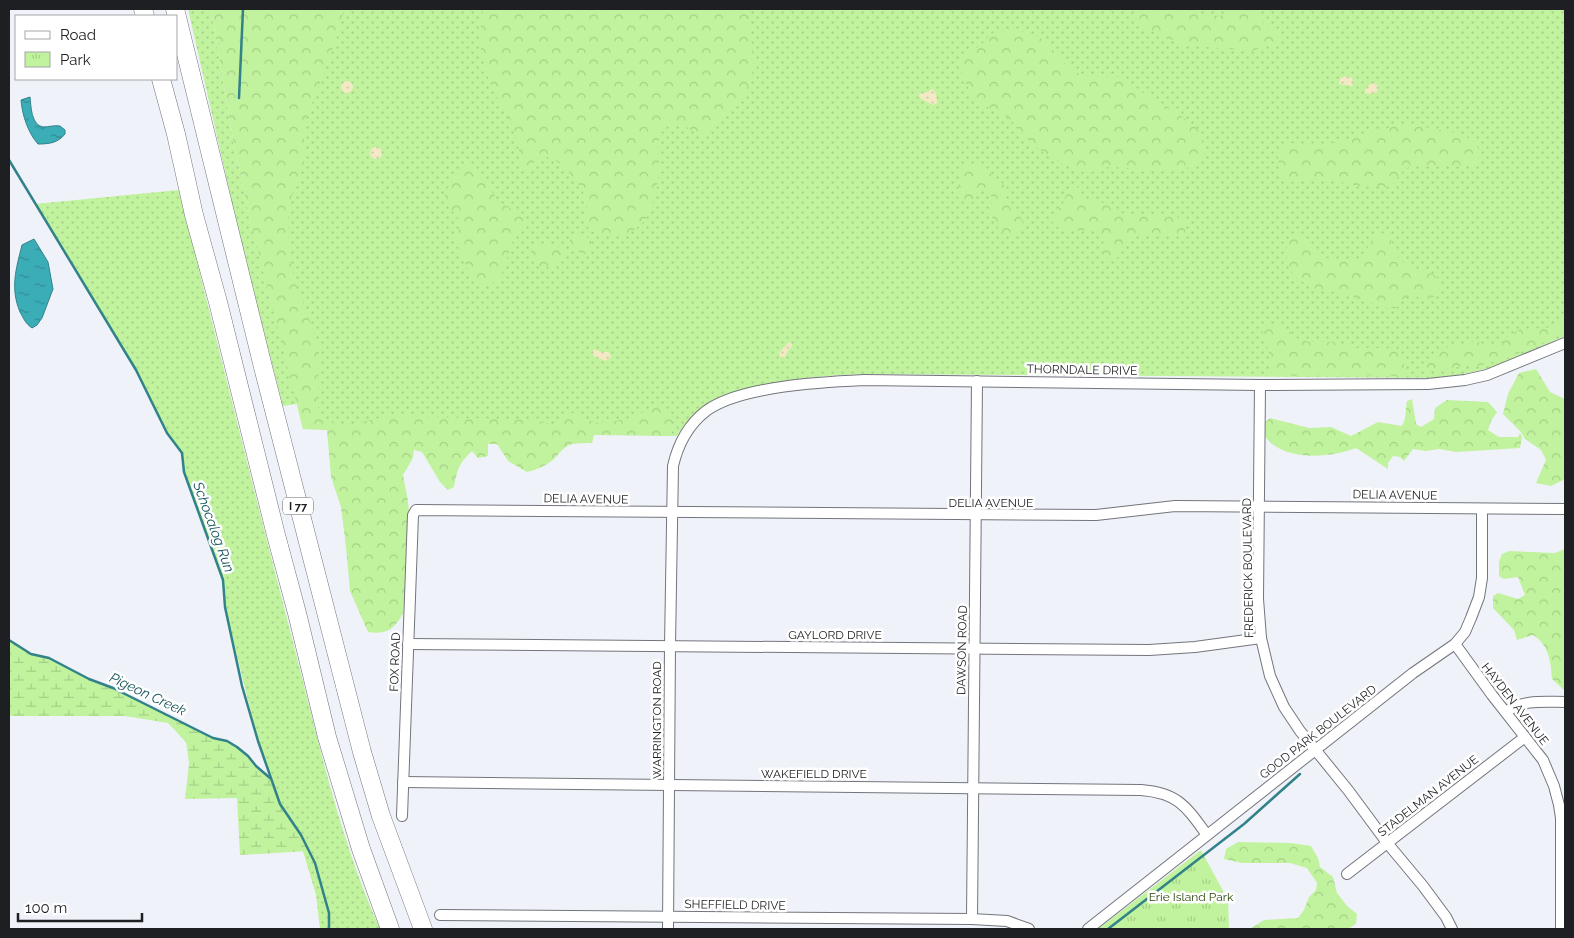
<svg xmlns="http://www.w3.org/2000/svg" width="1574" height="938" viewBox="0 0 1574 938" font-family="Raleway,sans-serif">
  <style>
    .grass { fill: url(#grass-dots) }
    .forest { fill: url(#forest-crowns) }
    .wetland { fill: url(#wetland-marsh) }
    .sand { fill: url(#sand-dots) }
    .park { fill: url(#park-tufts) }
    .water { fill: url(#water-ripples); stroke: #32828a }
    .lines { fill: none; stroke-linecap: round; stroke-linejoin: round }
    .stream { stroke: #32828a; stroke-width: 2.5 }
    .street-casing { stroke: #73757c; stroke-width: 12 }
    .highway-casing { stroke: #73757c; stroke-width: 19 }
    .street { stroke: #fff; stroke-width: 10 }
    .highway { stroke: #fff; stroke-width: 18 }
    .labels { text-anchor: middle; dominant-baseline: central; stroke-width: 5; stroke-linejoin: round; paint-order: stroke }
    .shield { fill: #fff; stroke: #626264; stroke-width: 1 }
    .shield-label { font-size: 11px; font-weight: bold; fill: #1e1f22 }
    .street-label { font-size: 12px; fill: #1e1f22; stroke: #fff }
    .park-label { font-size: 12px; fill: #29470a; stroke: #fff }
    .water-label { font-size: 14px; font-style: italic; fill: #145459; stroke: #fff }
  </style>
  <defs>
    <pattern id="grass-dots" width="8" height="8" patternUnits="userSpaceOnUse" patternTransform="scale(1.25)"><rect width="8" height="8" fill="#c1f29d"/><path d="M2 2h.1M6 6h.1" fill="none" stroke="#a5cf87" stroke-width="1.8" stroke-linecap="round"/></pattern>
    <pattern id="forest-crowns" width="20" height="18" patternUnits="userSpaceOnUse" patternTransform="scale(1.25)"><rect width="20" height="18" fill="#c1f29d"/><path d="M2 6a3 3 0 1 1 6 0M12 15a3 3 0 1 1 6 0" fill="none" stroke="#a5cf87"/></pattern>
    <pattern id="wetland-marsh" width="20" height="14" patternUnits="userSpaceOnUse" patternTransform="scale(1.25)"><rect width="20" height="14" fill="#c1f29d"/><path d="M1 5h8M5 5V1M11 12h8M15 12V8" fill="none" stroke="#a5cf87"/></pattern>
    <pattern id="sand-dots" width="8" height="8" patternUnits="userSpaceOnUse" patternTransform="scale(1.25)"><rect width="8" height="8" fill="#f3e9c4"/><path d="M2 2h.1M6 6h.1" fill="none" stroke="#d0c7a8" stroke-width="1.8" stroke-linecap="round"/></pattern>
    <pattern id="park-tufts" width="24" height="20" patternUnits="userSpaceOnUse" patternTransform="scale(1.25)"><rect width="24" height="20" fill="#c1f29d"/><path d="M3 7l-1-3M5 7V3M7 7l1-3M15 17l-1-3M17 17v-4M19 17l1-3" fill="none" stroke="#a5cf87"/></pattern>
    <pattern id="water-ripples" width="26" height="14" patternUnits="userSpaceOnUse" patternTransform="scale(1.25)"><rect width="26" height="14" fill="#3badb6"/><path d="M2 4q2-2 4 0t4 0M15 11q2-2 4 0t4 0" fill="none" stroke="#318c94"/></pattern>
  </defs>
  <rect width="100%" height="100%" fill="#f0f2fa"/>
  <g class="grass">
    <path d="M188,9h23l23,136 17,78 68,-214h1246v327l-75,32 -35,8 -21,2 -568,-4c-38,1 -74,4 -111,13 -16,3 -33,7 -47,16 -14,8 -23,20 -31,33l-374,-7 -6,-25 -14,2 -39,-151z"/>
    <path d="M179,190c38,151 75,302 114,452 25,97 46,196 87,287h-60l-4,-34 -13,-44 6,-1 -8,-15 -21,-31 -22,-63 -33,-134 -2,-27 -39,-108 -2,-19 -15,-20 -31,-63 -101,-166z"/>
  </g>
  <g class="forest">
    <path d="M211,9h133l-9,34 -28,74 -3,21v23l-3,13 -9,21 -4,22 1,37 6,27 24,65 -1,62c1,4 3,6 6,9 16,16 38,4 56,1 7,-2 15,-2 23,-2l125,4 28,5c3,-3 7,-9 11,-11 8,-4 15,4 22,7 5,1 10,2 15,1 11,0 24,-3 34,-7 6,-3 11,-8 18,-8 17,0 19,17 15,29l-77,-1 -2,8c-6,0 -14,0 -20,1 -9,3 -13,10 -19,16 -8,6 -17,10 -26,12l-19,-11 -11,-17h-9v12l-10,2 -6,-7c-14,14 -14,17 -18,36l-6,3 -8,-8 -18,-30 -8,-2 -1,8 -10,17 5,26 3,32 -8,80c-8,16 -17,22 -35,19l-18,-41 -4,-44 -5,-40 -10,-30 -4,-47 -24,-1 -52,-206 -17,-78z"/>
    <path d="M483,9h263c3,19 9,41 7,61 -3,26 -28,45 -45,62 -11,6 -18,-4 -28,-9 -8,1 -15,3 -19,11 -4,9 -2,21 -2,30 -1,25 -6,63 -35,70 -9,3 -31,2 -36,-7 -4,-7 0,-15 -1,-22 -1,-15 -23,-42 -36,-47 -6,-2 -10,-1 -15,1l-6,10h-6c-6,-13 -5,-27 -10,-40 -5,-14 -14,-25 -20,-38 -13,-27 -17,-52 -11,-82z"/>
    <polygon points="1139,9 1190,9 1198,13 1219,16 1227,14 1233,9 1256,9 1264,24 1278,34 1280,42 1277,45 1269,45 1252,51 1184,45 1142,27 1136,17"/>
    <path d="M1003,30c11,1 23,1 34,6 17,10 24,29 43,38 14,6 28,0 41,4 9,3 15,10 22,15 16,12 51,26 59,43 4,8 2,18 0,26 -27,15 -64,5 -93,5 -8,0 -14,7 -22,6 -12,-2 -44,-19 -54,-28 -9,-8 -15,-19 -25,-27 -8,-7 -19,-9 -27,-15 -10,-7 -23,-31 -20,-43 2,-8 12,-9 18,-14 12,-8 5,-12 24,-16z"/>
    <path d="M1408,124l53,10c14,8 22,13 16,29l-6,3 -49,-1 -12,1 -11,9 -7,10 -5,2 -29,-1 -31,-7 -36,3 -6,-2 -3,-4 -4,-17v-6l3,-6 5,-4 41,1 16,-3 25,-9z"/>
    <path d="M468,162l5,2 26,38 18,10 7,7 1,5 -1,5 -7,6 -4,6 -12,36 -10,7 -14,-1 -5,-4 -17,-39c1,-5 5,-11 5,-15 0,-13 -18,-17 -15,-31 2,-8 15,-21 20,-30z"/>
    <path d="M968,162l20,9 13,11 3,3 1,11 18,25c0,4 -2,11 -6,14 -11,9 -25,-14 -26,-22 -1,-10 3,-15 -2,-23l-5,-2 -7,2 -2,10 -5,3 -8,-2 -4,-4c1,-11 1,-29 10,-35z"/>
    <path d="M1075,186l3,1 4,11c7,1 16,2 23,6 10,5 17,11 29,12 16,1 42,-7 52,9l-1,9c-17,8 -39,-7 -56,5 -7,5 -6,14 -13,20 -23,1 -9,-13 -13,-26 -13,-6 -52,4 -52,-17l11,-10 6,-17z"/>
    <polygon points="577,233 581,233 591,240 591,249 586,254 582,254 570,247 570,239"/>
    <path d="M1382,233l7,2c4,8 6,19 11,25 4,3 9,7 13,9 9,4 27,2 27,16 0,4 -1,6 -4,10 -10,9 -24,-4 -33,4 -3,2 -4,6 -6,9h-15l-12,-6 -35,-10 -19,-3 -15,-8 -8,-6 -6,-17v-10l3,-12 9,-1c16,14 23,27 46,26 6,0 11,-1 15,-4 8,-6 10,-16 16,-23z"/>
    <path d="M537,244c8,0 18,1 26,5l2,8 -6,8c-5,1 -11,3 -16,2 -13,-3 -17,-15 -6,-23z"/>
    <polygon points="1565,320 1565,333 1507,358 1486,364 1477,366 1464,366 1425,372 1420,370 1419,367 1426,362 1437,357 1443,349 1452,346 1462,346 1473,342 1478,342 1485,346 1495,348 1500,345 1507,337 1520,329 1547,328"/>
    <path d="M1271,325l16,4 11,10 12,3h18l12,1 17,5h29l10,2 5,3 3,7v13l-5,3 -75,-2 -23,2 -27,-1 -3,-3c-2,-6 -1,-13 -2,-20 -1,-9 -15,-22 2,-27z"/>
    <polygon points="1536,369 1550,392 1565,399 1565,479 1551,486 1536,483 1546,460 1541,450 1525,439 1521,432 1503,414 1508,394 1519,373"/>
    <path d="M1412,399l4,25 5,3 13,-8 1,-11 12,-8 41,2 9,10 -6,9 -3,9 11,7h19l2,-4 2,4 -2,11 -64,4 -17,-3 -13,2 -13,-2 -9,12 -4,-4 -7,-1 -5,7v6l-32,-21c-25,10 -74,14 -91,-12 -1,-3 -2,-8 -2,-12l7,-6 39,10 22,-1 20,9 27,-14 24,4c5,-9 3,-16 5,-25z"/>
    <path d="M1565,549v141h-1l-12,-11c-1,-17 -3,-34 -19,-44l-16,5 -3,-10 -21,-22v-12l5,-3 20,6 7,-4 -7,-18 -14,2 -5,-3v-14l3,-8 7,-3 46,2z"/>
    <polygon points="1238,842 1291,843 1311,846 1318,858 1320,867 1333,877 1337,893 1347,906 1357,914 1356,924 1348,929 1250,929 1264,920 1298,918 1304,910 1309,897 1316,890 1317,883 1307,868 1290,863 1242,863 1224,859 1226,849"/>
  </g>
  <polygon class="wetland" points="9,640 31,654 49,658 89,679 113,688 213,738 227,741 237,747 248,756 256,766 271,779 280,804 301,835 309,851 240,855 237,798 185,799 189,763 186,742 168,723 125,716 9,716"/>
  <g class="sand">
    <polygon points="1345,76 1352,78 1353,83 1352,86 1339,84 1340,79"/>
    <circle cx="347" cy="87" r="6"/>
    <polygon points="1374,83 1378,86 1377,92 1370,94 1365,93 1365,90 1370,84"/>
    <path d="M932,89c5,3 5,9 5,14l-4,2 -12,-6 -2,-4 2,-2 7,-1z"/>
    <circle cx="376" cy="153" r="6"/>
    <polygon points="789,342 792,344 792,347 789,349 785,357 780,357 779,353"/>
    <polygon points="594,349 601,352 609,352 611,357 606,361 595,357 592,353"/>
  </g>
  <polygon class="park" points="1201,850 1228,900 1229,929 1098,929"/>
  <g class="water">
    <path d="M30,97c1,9 1,28 13,30 6,0 11,-2 17,-1l5,4v4c-7,9 -16,10 -27,10 -10,-11 -16,-30 -17,-44z"/>
    <path d="M34,239l14,23 5,27 -11,29 -5,7 -5,3c-7,-5 -8,-9 -12,-16 -10,-24 -4,-43 2,-67z"/>
  </g>
  <g class="lines">
    <g class="stream">
      <polyline points="239,98 243,9"/>
      <polyline points="9,160 136,370 167,433 182,453 184,472 223,580 225,607 242,686 258,741 280,804 301,835 315,863 329,913 329,929"/>
      <polyline points="9,640 31,654 49,658 89,679 113,688 213,738 227,741 237,747 248,756 256,766 270,778"/>
      <polyline points="1108,929 1244,824 1300,774"/>
    </g>
    <g class="street-casing">
      <g id="street">
        <polyline points="1260,385 1258,599 1261,638 1270,676 1284,707 1300,731 1348,790 1388,844 1423,886 1446,917 1452,929"/>
        <polyline points="408,644 1149,650 1195,647 1261,638"/>
        <polyline points="1455,644 1492,695 1543,760 1554,786 1559,805 1561,818 1561,929"/>
        <path d="M1506,712c17,-13 39,-10 59,-10"/>
        <path d="M403,782l738,8c37,3 45,16 66,45"/>
        <polyline points="402,816 413,515 416,510 1096,515 1175,506 1565,509"/>
        <polyline points="1347,874 1525,737"/>
        <polyline points="440,915 972,919 1007,921 1029,929"/>
        <polyline points="972,919 977,381"/>
        <path d="M668,929l2,-284 3,-179c5,-22 15,-41 33,-55 34,-25 116,-29 158,-31l396,5 168,-1 37,-4 22,-5 78,-32"/>
        <polyline points="1088,929 1413,673 1455,644 1465,632 1471,618 1479,597 1482,578 1482,509"/>
      </g>
    </g>
    <g class="highway-casing">
      <g id="highway">
        <polyline points="143,9 145,16"/>
        <polyline points="175,9 263,367 362,752 381,816 423,929"/>
        <polyline points="161,79 176,134 194,215 218,302 276,535 297,613 327,737 361,849 390,929"/>
      </g>
    </g>
    <use href="#street" class="street"/>
    <use href="#highway" class="highway"/>
  </g>
  <g class="labels">
    <rect class="shield" x="283" y="497.5" width="30" height="17" rx="4"/>
    <g class="shield-label">
      <text x="298" y="506">I 77</text>
    </g>
    <g class="street-label">
      <text transform="translate(1082 370) rotate(1)">THORNDALE DRIVE</text>
      <text transform="translate(1395 495) rotate(1)">DELIA AVENUE</text>
      <text transform="translate(586 499) rotate(1)">DELIA AVENUE</text>
      <text x="991" y="503">DELIA AVENUE</text>
      <text transform="translate(1248 568) rotate(-91)">FREDERICK BOULEVARD</text>
      <text x="835" y="635">GAYLORD DRIVE</text>
      <text transform="translate(962 650) rotate(-89)">DAWSON ROAD</text>
      <text transform="translate(395 662) rotate(-88)">FOX ROAD</text>
      <text transform="translate(1515 704) rotate(52)">HAYDEN AVENUE</text>
      <text transform="translate(657 720) rotate(-90)">WARRINGTON ROAD</text>
      <text transform="translate(1318 732) rotate(-38)">GOOD PARK BOULEVARD</text>
      <text x="814" y="774">WAKEFIELD DRIVE</text>
      <text transform="translate(1428 796) rotate(-38)">STADELMAN AVENUE</text>
      <text transform="translate(735 905) rotate(1)">SHEFFIELD DRIVE</text>
    </g>
    <g class="park-label">
      <text x="1191" y="897">Erie Island Park</text>
    </g>
    <g class="water-label">
      <text transform="translate(214 527) rotate(70)">Schocalog Run</text>
      <text transform="translate(148 694) rotate(25)">Pigeon Creek</text>
    </g>
  </g>
  <rect width="1574" height="938" fill="none" stroke="#1e1f22" stroke-width="20"/>
  <rect x="15" y="15" width="162" height="65" fill="#ffffff" stroke="#a5a5a7"/>
  <rect x="25" y="31" width="25" height="8" fill="#ffffff" stroke="#a5a5a7"/>
  <text x="60" y="40" font-size="15" fill="#1e1f22">Road</text>
  <rect x="25" y="52" width="25" height="15" fill="url(#park-tufts)" stroke="#a5a5a7"/>
  <text x="60" y="65" font-size="15" fill="#1e1f22">Park</text>
  <path d="M18 913v8h124v-8" fill="none" stroke="#1e1f22" stroke-width="2.5"/>
  <text x="25" y="913" font-size="15" fill="#1e1f22" stroke="#ffffff" stroke-width="4" paint-order="stroke">100 m</text>
</svg>
